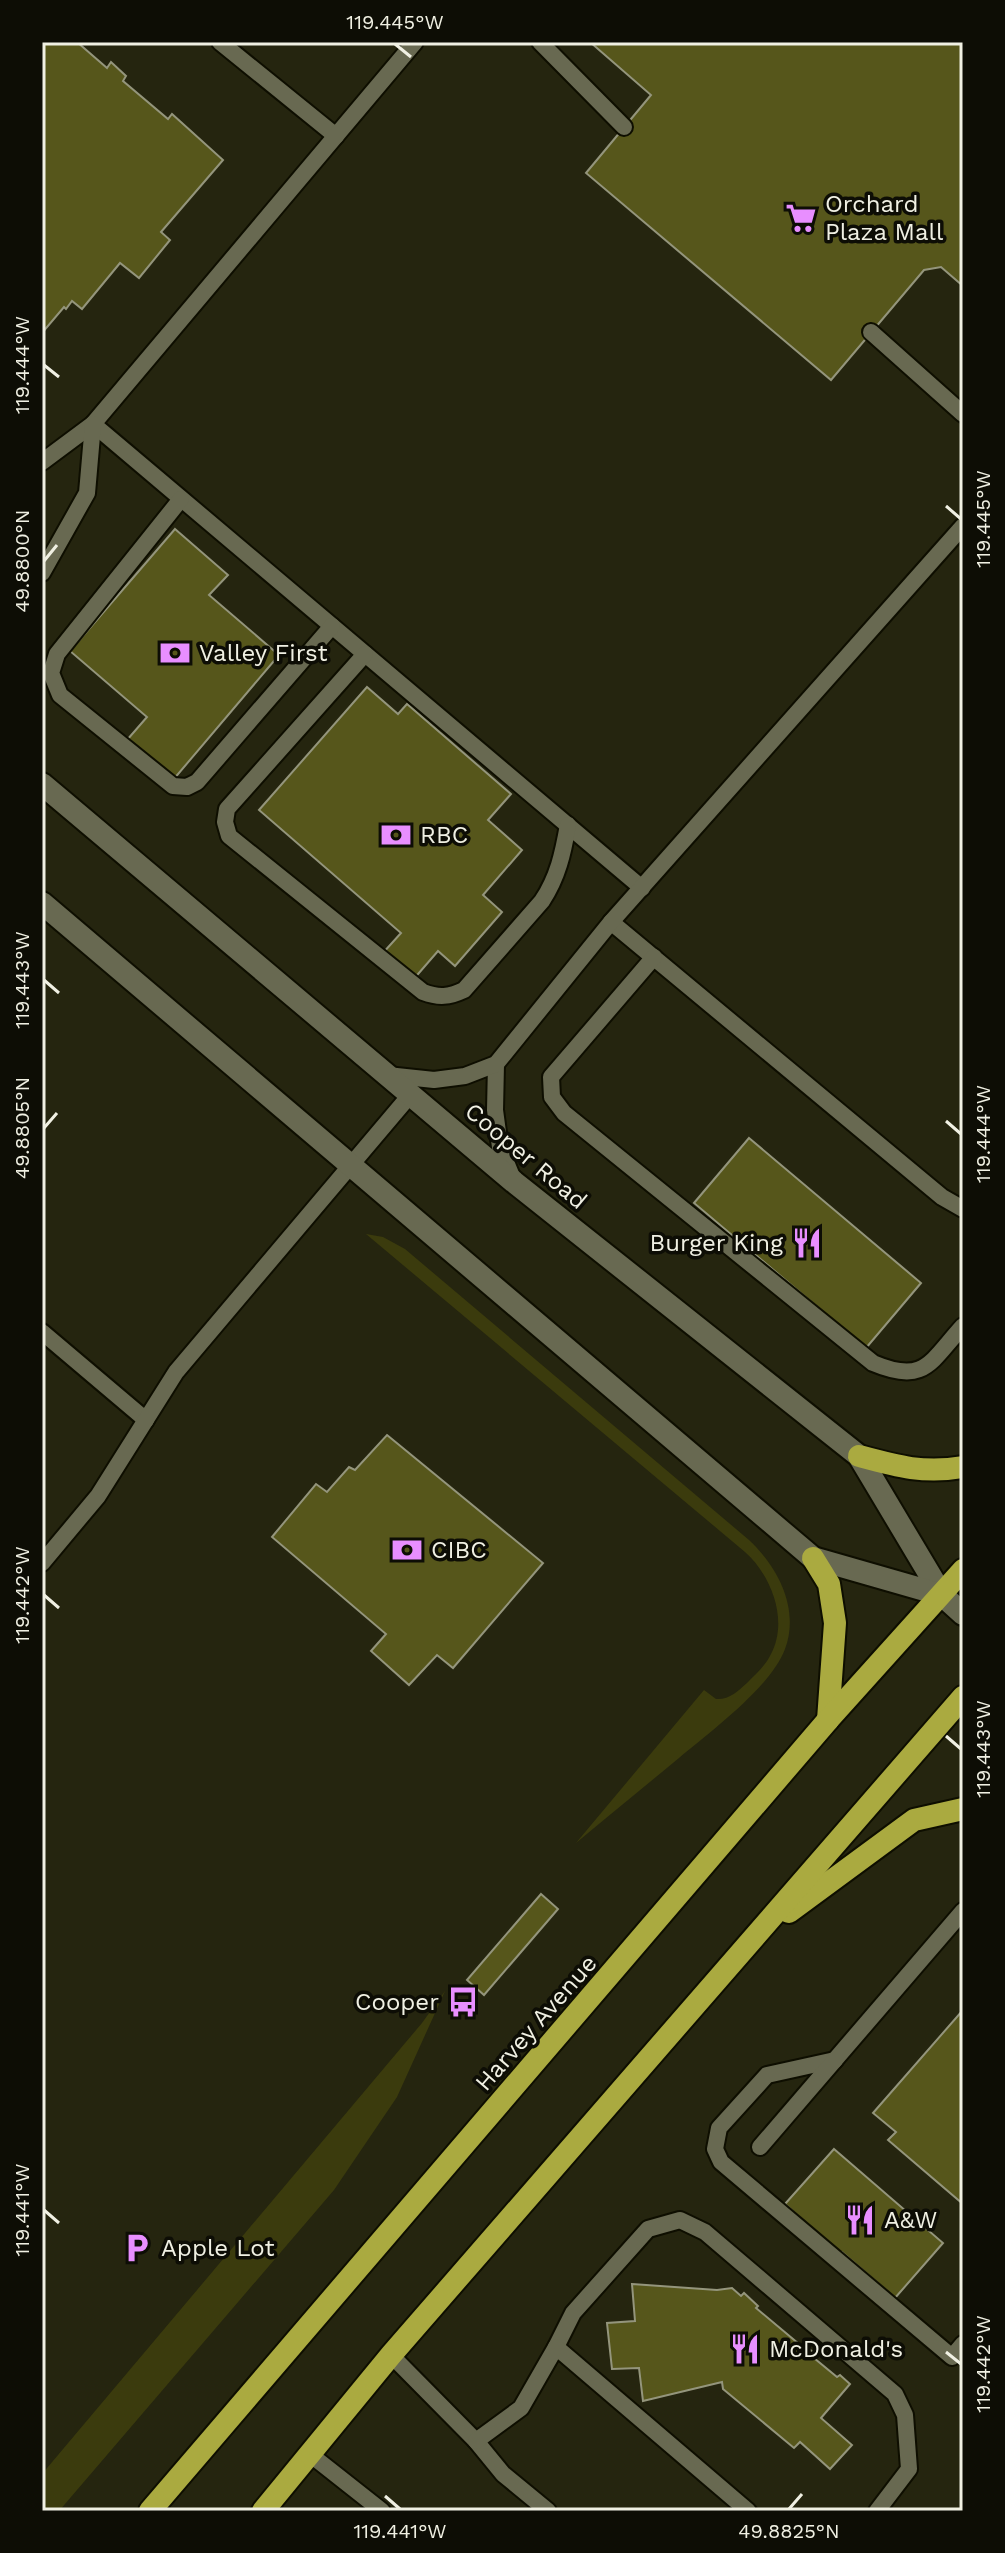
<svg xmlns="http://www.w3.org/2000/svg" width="1005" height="2553" viewBox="0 0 1005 2553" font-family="'Work Sans',sans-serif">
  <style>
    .green { fill: #3b3b0d }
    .building { fill: #56561b; stroke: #94957c; stroke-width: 2 }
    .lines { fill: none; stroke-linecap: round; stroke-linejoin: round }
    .service-casing { stroke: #0e0e00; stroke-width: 20 }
    .secondary-casing { stroke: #0e0e00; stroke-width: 26 }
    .trunk-casing { stroke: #0e0e00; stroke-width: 26 }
    .service { stroke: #686951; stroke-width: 16 }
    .secondary { stroke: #686951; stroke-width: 22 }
    .trunk { stroke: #aaaa40; stroke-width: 22 }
    .ticks { fill: none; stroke: #f0f0e3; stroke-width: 3 }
    .labels { text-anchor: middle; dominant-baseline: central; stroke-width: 7; stroke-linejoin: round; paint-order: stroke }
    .poi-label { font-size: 24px; fill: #f0f0e3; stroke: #0d0d05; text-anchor: start }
    .street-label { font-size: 24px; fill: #f0f0e3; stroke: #0d0d05 }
    .neatline { fill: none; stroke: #f0f0e3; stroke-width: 3 }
    .ticks-label { font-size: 20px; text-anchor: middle; fill: #f0f0e3 }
  </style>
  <rect width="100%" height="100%" fill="#25250f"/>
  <g class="green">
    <path d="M366,1234l17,3 22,12 344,291c29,27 51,69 36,109 -14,38 -75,83 -106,109 -34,28 -69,57 -103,85l128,-153 12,9c13,1 22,-8 31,-16 9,-9 19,-18 24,-29 18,-34 0,-79 -26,-102z"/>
    <polygon points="445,1991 397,2097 334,2190 59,2511 42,2511 42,2474 422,2023"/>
  </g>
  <g class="building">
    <polygon points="42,42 77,42 107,68 111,62 126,76 123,81 168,119 172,114 223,160 161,232 170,240 139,278 120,263 82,309 72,301 66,309 64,307 42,333"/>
    <polygon points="963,42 963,286 941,267 924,270 831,380 586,173 651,95 590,42"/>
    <polygon points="175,529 228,575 209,595 279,655 173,780 127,740 147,717 70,651"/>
    <polygon points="367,687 398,714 407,704 511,794 488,820 522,850 483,895 502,912 455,966 438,951 412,981 382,954 401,933 259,810"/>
    <polygon points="749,1138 921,1283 866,1348 694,1203"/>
    <polygon points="387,1435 543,1563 453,1668 437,1655 409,1685 371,1651 386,1634 272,1537 316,1484 327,1492 349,1467 355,1470"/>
    <polygon points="541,1894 558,1909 484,1995 467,1980"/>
    <polygon points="963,2010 963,2204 888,2140 896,2132 873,2113"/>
    <polygon points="834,2149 943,2243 895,2298 842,2252 840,2254 785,2204"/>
    <polygon points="632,2284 717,2290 732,2288 741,2296 744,2293 758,2306 756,2308 805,2349 806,2346 816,2355 814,2358 837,2377 840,2375 850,2384 821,2418 852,2445 830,2469 800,2442 794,2448 723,2389 722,2382 643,2401 639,2368 612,2369 607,2323 635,2321"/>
  </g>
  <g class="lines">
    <g class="service-casing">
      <g id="service">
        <polyline points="220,42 336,136"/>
        <polyline points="540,42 624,127"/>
        <polyline points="871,332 963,414"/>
        <polyline points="93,424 642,888"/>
        <polyline points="42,462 93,424 415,42"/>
        <polyline points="181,499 57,654 51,673 60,695 173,786 187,787 197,782 332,626"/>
        <polyline points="42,573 87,493 93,424"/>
        <path d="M365,654l-138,155 -2,13 4,14 194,156c16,6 26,5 41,-2l78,-89c16,-24 21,-48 26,-76"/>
        <polyline points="611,922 942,1197 963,1209"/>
        <path d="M654,957l-103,120 1,20 12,16 309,250c52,22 57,-1 90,-37"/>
        <polyline points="496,1064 495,1110 500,1147 513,1179"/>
        <polyline points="387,1075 434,1080 465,1076 496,1064 611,922 963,526"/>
        <polyline points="42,1332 146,1420"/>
        <polyline points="42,1563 98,1496 176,1372 411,1094"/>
        <polyline points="835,2060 767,2075 719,2128 715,2149 721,2162 952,2357 963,2344"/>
        <polyline points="760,2147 963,1911"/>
        <polyline points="556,2347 573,2313 648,2229 680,2220 705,2232 895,2394 905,2415 909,2469 877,2511"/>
        <polyline points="391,2355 476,2441 503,2474 548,2511"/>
        <polyline points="476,2441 521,2408 556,2347 748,2511"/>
        <polyline points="311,2455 382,2511"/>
      </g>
    </g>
    <g class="secondary-casing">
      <g id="secondary">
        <polyline points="42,784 514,1182 859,1456 942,1595 963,1614"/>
        <polyline points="42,903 813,1558 942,1595"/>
      </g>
    </g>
    <g class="trunk-casing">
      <g id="trunk">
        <path d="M859,1456c37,10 65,18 104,11"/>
        <polyline points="813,1558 829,1584 835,1623 828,1720"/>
        <polyline points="789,1912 914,1820 963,1809"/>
        <polyline points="150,2511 828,1720 963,1570"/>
        <polyline points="263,2511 391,2355 963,1697"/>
      </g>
    </g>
    <use href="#service" class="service"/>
    <use href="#secondary" class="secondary"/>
    <use href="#trunk" class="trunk"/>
  </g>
  <path class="ticks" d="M395,44l16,13M44,365l15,12M946,506l15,13M44,561l13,-16M44,980l15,13M946,1121l15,13M44,1128l13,-15M44,1595l15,13M946,1736l15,13M44,2210l15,13M946,2352l15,12M385,2496l15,13M789,2509l13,-15"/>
  <defs>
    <g id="supermarket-bare" transform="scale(2.4)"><path d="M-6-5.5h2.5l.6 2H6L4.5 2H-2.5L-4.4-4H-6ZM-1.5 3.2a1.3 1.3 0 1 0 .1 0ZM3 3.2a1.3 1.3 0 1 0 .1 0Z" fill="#e88eff" stroke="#0d0d05" stroke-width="2.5" paint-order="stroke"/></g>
    <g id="bank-bare" transform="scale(2.4)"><path d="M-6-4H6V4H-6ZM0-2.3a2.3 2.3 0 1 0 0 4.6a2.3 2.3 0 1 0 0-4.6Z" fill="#e88eff" stroke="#0d0d05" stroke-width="2.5" paint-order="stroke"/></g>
    <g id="restaurant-bare" transform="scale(2.4)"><path d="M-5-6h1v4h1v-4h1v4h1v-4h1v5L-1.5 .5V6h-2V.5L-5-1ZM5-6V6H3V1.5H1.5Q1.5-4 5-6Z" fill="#e88eff" stroke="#0d0d05" stroke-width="2.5" paint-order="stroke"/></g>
    <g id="bus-bare" transform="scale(2.4)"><path d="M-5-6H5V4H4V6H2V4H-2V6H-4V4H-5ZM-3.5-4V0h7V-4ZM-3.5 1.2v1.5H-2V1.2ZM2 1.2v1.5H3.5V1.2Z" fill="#e88eff" stroke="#0d0d05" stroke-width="2.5" paint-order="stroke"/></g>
    <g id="parking-bare" transform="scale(2.4)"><path d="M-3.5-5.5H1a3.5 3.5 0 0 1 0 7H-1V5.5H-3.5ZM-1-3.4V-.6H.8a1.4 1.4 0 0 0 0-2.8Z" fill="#e88eff" stroke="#0d0d05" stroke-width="2.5" paint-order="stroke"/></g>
  </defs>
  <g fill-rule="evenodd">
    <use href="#supermarket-bare" x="801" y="218"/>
    <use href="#bank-bare" x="175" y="653"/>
    <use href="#bank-bare" x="396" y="835"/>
    <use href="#restaurant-bare" x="807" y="1243"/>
    <use href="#bank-bare" x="407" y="1550"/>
    <use href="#bus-bare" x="463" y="2002"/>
    <use href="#restaurant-bare" x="860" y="2220"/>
    <use href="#parking-bare" x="137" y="2248"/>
    <use href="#restaurant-bare" x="745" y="2349"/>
  </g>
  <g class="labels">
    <g class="poi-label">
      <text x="825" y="204">Orchard<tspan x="825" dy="28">Plaza Mall</tspan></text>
      <text x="199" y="653">Valley First</text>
      <text x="420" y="835">RBC</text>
      <text x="783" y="1243" text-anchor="end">Burger King</text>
      <text x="431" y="1550">CIBC</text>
      <text x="439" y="2002" text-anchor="end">Cooper</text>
      <text x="884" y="2220">A&amp;W</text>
      <text x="161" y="2248">Apple Lot</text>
      <text x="769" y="2349">McDonald's</text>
    </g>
    <g class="street-label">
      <text transform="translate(526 1156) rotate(40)">Cooper Road</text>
      <text transform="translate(536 2023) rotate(-49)">Harvey Avenue</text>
    </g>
  </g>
  <rect width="1005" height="2553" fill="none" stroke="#0d0d05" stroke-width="88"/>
  <rect x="44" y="44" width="917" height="2465" class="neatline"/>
  <g class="ticks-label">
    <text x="395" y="29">119.445°W</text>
    <text transform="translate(22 365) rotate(-90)" y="7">119.444°W</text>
    <text transform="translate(983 519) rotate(-90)" y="7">119.445°W</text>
    <text transform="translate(22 561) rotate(-90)" y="7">49.8800°N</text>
    <text transform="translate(22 980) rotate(-90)" y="7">119.443°W</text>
    <text transform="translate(22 1128) rotate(-90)" y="7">49.8805°N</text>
    <text transform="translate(983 1134) rotate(-90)" y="7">119.444°W</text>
    <text transform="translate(22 1595) rotate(-90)" y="7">119.442°W</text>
    <text transform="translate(983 1749) rotate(-90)" y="7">119.443°W</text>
    <text transform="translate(22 2210) rotate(-90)" y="7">119.441°W</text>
    <text transform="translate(983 2364) rotate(-90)" y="7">119.442°W</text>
    <text x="400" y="2538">119.441°W</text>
    <text x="789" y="2538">49.8825°N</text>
  </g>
</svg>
